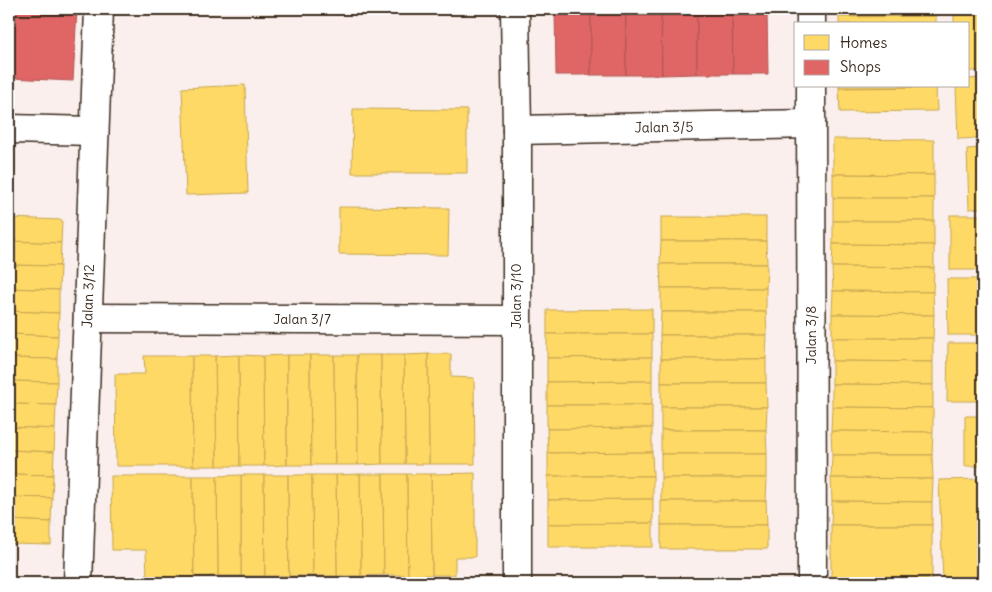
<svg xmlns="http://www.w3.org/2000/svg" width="992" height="592" viewBox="0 0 992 592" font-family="Delius,sans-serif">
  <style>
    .homes { fill: #ffd966; stroke: #c4a450 }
    .shops { fill: #e06666; stroke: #ae5450 }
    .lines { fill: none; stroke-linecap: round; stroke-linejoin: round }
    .minor-casing { stroke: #3b2a1e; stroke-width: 31 }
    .minor { stroke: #fff; stroke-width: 28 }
    .labels { text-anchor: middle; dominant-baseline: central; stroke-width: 5; stroke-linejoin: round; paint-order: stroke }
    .street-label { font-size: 14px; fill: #3b2a1e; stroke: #fff }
  </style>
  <rect width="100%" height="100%" fill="#faefec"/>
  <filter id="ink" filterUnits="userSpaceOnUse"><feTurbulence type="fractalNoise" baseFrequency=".02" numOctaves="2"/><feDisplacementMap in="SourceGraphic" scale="10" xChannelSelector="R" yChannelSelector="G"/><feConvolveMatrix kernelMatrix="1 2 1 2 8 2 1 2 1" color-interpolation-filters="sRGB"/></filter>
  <g filter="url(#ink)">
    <g class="homes">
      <polygon points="839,9 936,9 936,16 839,17"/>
      <polygon points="983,14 983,71 968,71 968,24 954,24 954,15"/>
      <polygon points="936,16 936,24 839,24 839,17"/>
      <polygon points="983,78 983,138 958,139 956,86 968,86 968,79"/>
      <polygon points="245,85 248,193 186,195 182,88"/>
      <polygon points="839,86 936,86 936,87 839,88"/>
      <polygon points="936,87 937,111 840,112 839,88"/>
      <polygon points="353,109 467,110 467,173 352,173"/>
      <polygon points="833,139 934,140 934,175 833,174"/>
      <polygon points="983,148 983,208 969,209 967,149"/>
      <polygon points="833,174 934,175 934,198 833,198"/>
      <rect x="833" y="198" width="101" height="23"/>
      <polygon points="339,207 449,208 448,255 339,254"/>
      <rect x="950" y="215" width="33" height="55"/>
      <rect x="661" y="217" width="105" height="24"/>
      <polygon points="9,218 62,220 61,243 9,241"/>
      <polygon points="833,221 934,221 934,245 833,244"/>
      <polygon points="9,241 61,243 60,266 9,265"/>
      <polygon points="661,241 766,241 767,264 660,264"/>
      <polygon points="833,244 934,245 934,268 832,267"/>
      <polygon points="660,264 767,264 766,288 661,288"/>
      <polygon points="9,265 60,266 59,290 9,288"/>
      <polygon points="832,267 934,268 933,292 833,291"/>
      <polygon points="947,279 983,279 983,335 948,335"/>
      <polygon points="9,288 59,290 59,313 9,311"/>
      <rect x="661" y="288" width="105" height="24"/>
      <polygon points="833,291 933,292 934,315 832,314"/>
      <polygon points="652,309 652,334 547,334 547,310"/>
      <polygon points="9,311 59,313 58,336 9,334"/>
      <polygon points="661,312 766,312 767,335 660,335"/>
      <polygon points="832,314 934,315 933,338 832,338"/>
      <polygon points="9,334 58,336 57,359 9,358"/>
      <polygon points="547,334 652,334 652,357 547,358"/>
      <polygon points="660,335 767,335 766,359 661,359"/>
      <polygon points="832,338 933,338 933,362 832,361"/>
      <polygon points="948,343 983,343 983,401 947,401"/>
      <polygon points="428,354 451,354 451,377 474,378 475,464 429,464"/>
      <polygon points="428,354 429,464 405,464 404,355"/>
      <polygon points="239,355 240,466 217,466 215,356"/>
      <polygon points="239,355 263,356 264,466 240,466"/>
      <polygon points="287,355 287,465 264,466 263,356"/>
      <polygon points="287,355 310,355 311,465 287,465"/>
      <polygon points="310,355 334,355 335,465 311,465"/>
      <polygon points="334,355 357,355 358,465 335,465"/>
      <polygon points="357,355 381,355 382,464 358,465"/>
      <polygon points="381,355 404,355 405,464 382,464"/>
      <polygon points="144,356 192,356 193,466 116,466 115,374 145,374"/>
      <polygon points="192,356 215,356 217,466 193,466"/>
      <polygon points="652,357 652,381 547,382 547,358"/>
      <polygon points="9,358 57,359 57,382 9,381"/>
      <rect x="661" y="359" width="105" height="24"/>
      <polygon points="832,361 933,362 933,385 832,384"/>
      <polygon points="9,381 57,382 56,405 9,404"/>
      <polygon points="652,381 652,405 547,405 547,382"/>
      <polygon points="661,383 766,383 767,407 661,407"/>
      <polygon points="832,384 933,385 933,408 832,407"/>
      <polygon points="9,404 56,405 55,429 9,427"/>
      <polygon points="547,405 652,405 652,428 547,429"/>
      <polygon points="661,407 767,407 766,430 661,430"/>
      <polygon points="832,407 933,408 933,432 831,431"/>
      <rect x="965" y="416" width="18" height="50"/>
      <polygon points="9,427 55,429 54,452 9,450"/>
      <polygon points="652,428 652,452 548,453 547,429"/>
      <polygon points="661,430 766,430 767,454 661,454"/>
      <polygon points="831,431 933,432 932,455 832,455"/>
      <polygon points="9,450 54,452 53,475 9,474"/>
      <polygon points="652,452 653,476 548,476 548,453"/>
      <rect x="661" y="454" width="106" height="24"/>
      <polygon points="832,455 932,455 933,479 831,478"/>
      <polygon points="475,473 475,557 455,557 455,575 432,575 431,474"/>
      <polygon points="9,474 53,475 52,498 9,497"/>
      <polygon points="360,474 383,474 384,575 361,576"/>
      <polygon points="360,474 361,576 337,576 336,475"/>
      <polygon points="383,474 407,474 408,575 384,575"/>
      <polygon points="407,474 431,474 432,575 408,575"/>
      <polygon points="241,475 264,475 265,576 241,576"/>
      <polygon points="241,475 241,576 218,576 217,476"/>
      <polygon points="264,475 288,475 289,576 265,576"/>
      <polygon points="288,475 312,475 313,576 289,576"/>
      <polygon points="312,475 336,475 337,576 313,576"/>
      <polygon points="111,476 193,476 194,577 147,577 146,550 112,550"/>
      <polygon points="193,476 217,476 218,576 194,577"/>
      <polygon points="548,476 653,476 653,499 548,500"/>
      <polygon points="661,478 767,478 766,501 661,501"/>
      <polygon points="831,478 933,479 932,502 832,501"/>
      <polygon points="983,479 983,579 943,581 939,480"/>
      <polygon points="9,497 52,498 51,522 9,520"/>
      <polygon points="653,499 653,523 548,524 548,500"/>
      <polygon points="661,501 766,501 767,525 661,525"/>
      <polygon points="832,501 932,502 932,525 831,525"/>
      <polygon points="9,520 51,522 51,545 9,544"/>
      <polygon points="653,523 653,547 548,547 548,524"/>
      <rect x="661" y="525" width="106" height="24"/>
      <rect x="831" y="525" width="101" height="54"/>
    </g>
    <g class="shops">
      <polygon points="9,9 77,9 73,81 9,78"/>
      <polygon points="555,9 591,9 591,75 556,75"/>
      <rect x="591" y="9" width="35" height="66"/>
      <polygon points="626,9 661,9 662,75 626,75"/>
      <polygon points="661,9 697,9 697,74 662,75"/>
      <polygon points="697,9 732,9 733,74 697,74"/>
      <polygon points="732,9 767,9 768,74 733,74"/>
    </g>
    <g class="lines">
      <g class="minor-casing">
        <g id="minor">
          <polyline points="515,9 517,130 517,583"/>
          <polyline points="811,9 811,24"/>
          <polyline points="811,86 812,583"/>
          <polyline points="9,129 94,131"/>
          <polyline points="517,130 811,124"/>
          <polyline points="88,318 516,320"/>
          <polyline points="78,583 99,9"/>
        </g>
      </g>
      <use href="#minor" class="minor"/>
    </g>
  </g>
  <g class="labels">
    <g class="street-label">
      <text transform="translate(664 127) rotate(-1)">Jalan 3/5</text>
      <text transform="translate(88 296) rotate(-88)">Jalan 3/12</text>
      <text transform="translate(516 296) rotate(-90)">Jalan 3/10</text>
      <text x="302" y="319">Jalan 3/7</text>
      <text transform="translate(811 335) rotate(-90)">Jalan 3/8</text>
    </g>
  </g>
  <rect width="992" height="592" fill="none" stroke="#fff" stroke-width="30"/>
  <rect x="15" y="15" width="962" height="562" fill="none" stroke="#3b2a1e" stroke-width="2" filter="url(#ink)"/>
  <rect x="794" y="22" width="175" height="65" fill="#ffffff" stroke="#b1aaa5"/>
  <rect x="804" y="35" width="25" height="15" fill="#ffd966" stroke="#b1aaa5"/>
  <text x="840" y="48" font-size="15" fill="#3b2a1e">Homes</text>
  <rect x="804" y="60" width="25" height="15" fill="#e06666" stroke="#b1aaa5"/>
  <text x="840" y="72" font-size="15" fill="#3b2a1e">Shops</text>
</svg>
